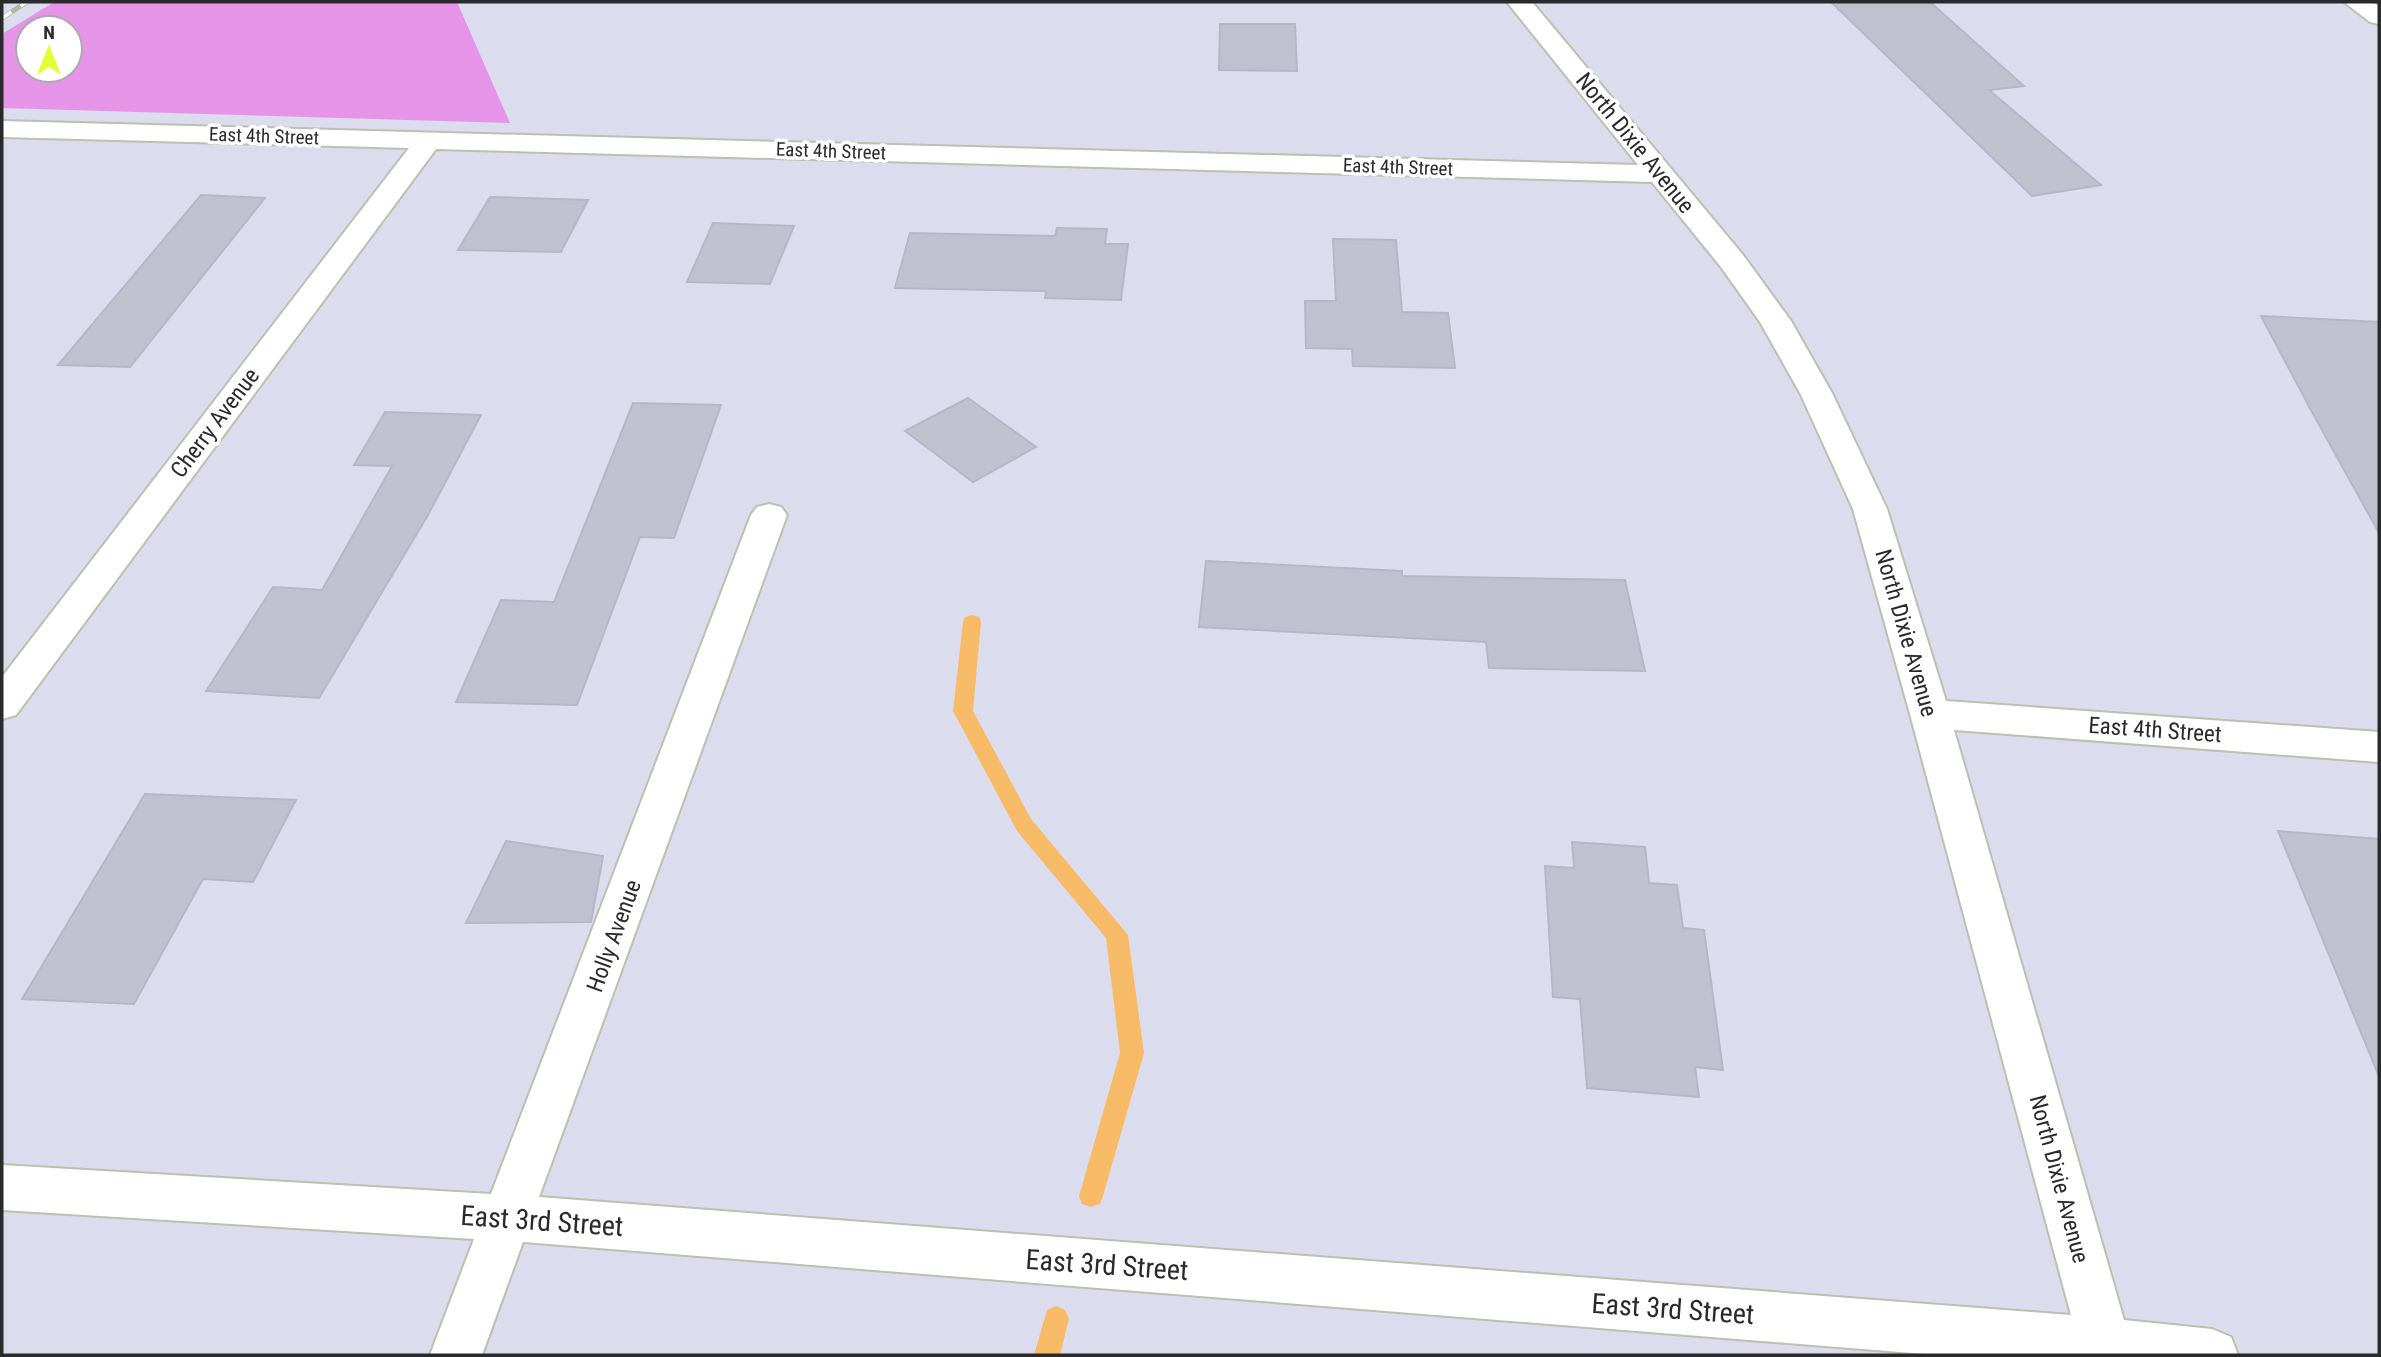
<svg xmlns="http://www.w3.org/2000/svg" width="2381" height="1357" viewBox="0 0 2381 1357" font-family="'Roboto Condensed',sans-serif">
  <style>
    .green { fill: #e694e8; fill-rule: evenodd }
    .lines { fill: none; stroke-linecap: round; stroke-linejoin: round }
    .stream { fill: #f7bb67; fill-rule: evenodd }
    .building { fill: #c0c1cf; stroke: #b5b6c9; stroke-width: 2 }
    .minor-casing { stroke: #bdbfaf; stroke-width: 4 }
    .minor { fill: #fff; fill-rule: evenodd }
    .rail-casing { stroke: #b2b69e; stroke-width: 5 }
    .rail { stroke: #fff; stroke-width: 3.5; stroke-dasharray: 11; stroke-linecap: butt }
    .labels { text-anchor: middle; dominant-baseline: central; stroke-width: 7; stroke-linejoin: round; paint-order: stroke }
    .far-street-label { font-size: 19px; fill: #2a2a2a; stroke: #fff }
    .street-label { font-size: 23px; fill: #2a2a2a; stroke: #fff }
    .near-street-label { font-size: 28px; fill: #2a2a2a; stroke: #fff }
  </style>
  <rect width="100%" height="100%" fill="#dbddee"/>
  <path class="green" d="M54,2h403l53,121 -508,-15v-74zM28,28h42v42h-42z"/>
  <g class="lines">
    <g class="stream">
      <polygon points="972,615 979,617 981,622 973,711 1031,819 1128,935 1144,1053 1103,1196 1100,1204 1091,1207 1082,1204 1079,1196 1120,1053 1106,938 1017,831 953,711 963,622 965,617"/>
      <polygon points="1056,1306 1065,1310 1069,1319 1060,1355 1034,1355 1047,1310"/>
    </g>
  </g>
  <g class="building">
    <polygon points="1831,2 1930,2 2024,86 1989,90 2101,185 2032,196"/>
    <polygon points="1220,24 1295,24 1297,71 1219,70"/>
    <polygon points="201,195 265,198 130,367 58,365"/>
    <polygon points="490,197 588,200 561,252 458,250"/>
    <polygon points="713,223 794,226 770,284 687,282"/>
    <polygon points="1057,228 1107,229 1105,244 1128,244 1121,300 1045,298 1046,291 895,288 910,233 1055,236"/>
    <polygon points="1333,239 1396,240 1402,312 1448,313 1455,368 1353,366 1352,349 1306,348 1305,301 1336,301"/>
    <polygon points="2261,316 2379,322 2379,533 2312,412"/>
    <polygon points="968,398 1036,447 973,482 905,431"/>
    <polygon points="633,403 721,405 674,538 640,537 577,705 456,702 501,600 554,602"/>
    <polygon points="385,412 481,415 428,515 319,698 206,691 273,587 322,590 392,466 354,465"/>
    <polygon points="1206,561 1402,571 1402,576 1625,580 1645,671 1489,668 1486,642 1199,627"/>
    <polygon points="145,794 296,800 253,882 203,879 134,1004 22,999"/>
    <polygon points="2278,831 2379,839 2379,1074 2378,1074"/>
    <polygon points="506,841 603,856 591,922 466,923"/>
    <polygon points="1572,842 1645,847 1649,883 1677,885 1683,928 1704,930 1723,1070 1695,1067 1699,1097 1587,1088 1580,999 1553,997 1545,866 1574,868"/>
  </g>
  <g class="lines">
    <g class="minor-casing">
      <g id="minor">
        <polygon points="1507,2 1532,2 1743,255 1791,321 1832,393 1887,509 1946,701 2379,732 2379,762 1954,730 2124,1320 2212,1329 2231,1337 2238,1355 1937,1355 523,1242 482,1355 430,1355 474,1239 2,1210 2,1165 491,1194 751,515 757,507 769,504 781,507 787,515 539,1197 2071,1315 1910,714 1853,509 1800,393 1760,322 1721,267 1652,182 436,149 16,715 2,719 2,677 409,148 2,137 2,121 1638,165"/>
        <polygon points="2344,2 2372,2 2379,6 2379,24 2370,22"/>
      </g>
    </g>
    <use href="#minor" class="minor"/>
    <g class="rail-casing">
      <polyline id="rail" points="2,18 27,2"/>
    </g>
    <use href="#rail" class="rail"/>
  </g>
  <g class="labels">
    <g class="far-street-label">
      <text transform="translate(264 136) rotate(2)">East 4th Street</text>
      <text transform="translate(831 151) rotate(2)">East 4th Street</text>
      <text transform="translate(1398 167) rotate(2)">East 4th Street</text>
    </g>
    <g class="street-label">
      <text transform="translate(1635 143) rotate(51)">North Dixie Avenue</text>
      <text transform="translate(215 423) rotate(-53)">Cherry Avenue</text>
      <text transform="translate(1906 633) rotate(74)">North Dixie Avenue</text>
      <text transform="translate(2155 730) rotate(4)">East 4th Street</text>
      <text transform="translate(614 936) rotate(-70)">Holly Avenue</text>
      <text transform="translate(2059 1179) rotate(75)">North Dixie Avenue</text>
    </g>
    <g class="near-street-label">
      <text transform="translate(542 1221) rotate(4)">East 3rd Street</text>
      <text transform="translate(1107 1265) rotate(4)">East 3rd Street</text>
      <text transform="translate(1673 1309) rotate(4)">East 3rd Street</text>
    </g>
  </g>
  <rect width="2381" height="1357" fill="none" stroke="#2a2a2a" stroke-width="7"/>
  <g transform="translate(49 49)"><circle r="33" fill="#ffffff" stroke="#aaaaaa" stroke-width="2"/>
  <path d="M0-5L12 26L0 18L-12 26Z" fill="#e4ff37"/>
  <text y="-10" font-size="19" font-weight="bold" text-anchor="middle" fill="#2a2a2a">N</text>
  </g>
</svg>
